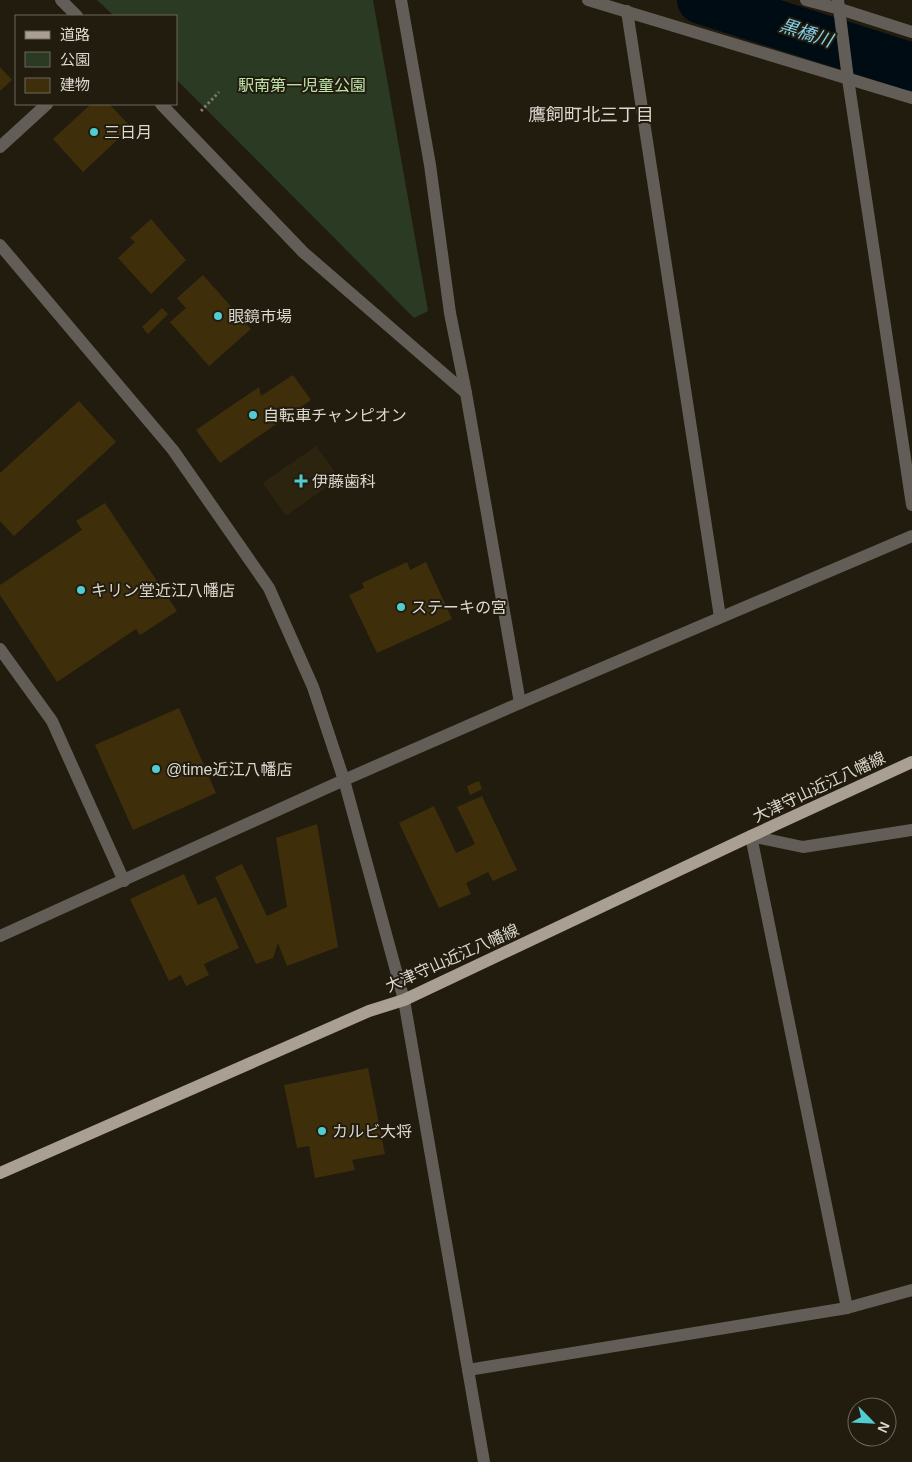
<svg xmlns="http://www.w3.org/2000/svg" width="912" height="1462" viewBox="0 0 912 1462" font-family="Arial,'Noto Sans JP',sans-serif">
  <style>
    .built { fill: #2d2410 }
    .park { fill: #2b3a23 }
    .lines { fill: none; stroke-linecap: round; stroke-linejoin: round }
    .river { stroke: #000c13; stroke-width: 48 }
    .building { fill: #3e2f0a }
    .path { stroke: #7e796e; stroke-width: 3; stroke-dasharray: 2.5 2.5; stroke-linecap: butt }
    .minor { stroke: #635d58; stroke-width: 12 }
    .major { stroke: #aa9f93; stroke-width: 12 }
    .poi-dot { fill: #51ccd1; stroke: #221c0f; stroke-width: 2 }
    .labels { text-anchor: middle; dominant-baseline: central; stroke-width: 4; stroke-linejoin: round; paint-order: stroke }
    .park-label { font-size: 16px; fill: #bee4ab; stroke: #221c0f }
    .poi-label { font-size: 16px; fill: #dcd8cf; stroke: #221c0f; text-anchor: start }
    .street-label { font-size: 16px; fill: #dcd8cf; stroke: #221c0f }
    .water-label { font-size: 18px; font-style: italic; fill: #82cfeb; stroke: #221c0f }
    .neighbourhood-label { font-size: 18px; fill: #dcd8cf; stroke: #221c0f }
  </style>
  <rect width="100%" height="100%" fill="#221c0f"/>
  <polygon class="built" points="316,446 339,478 286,516 263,483"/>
  <polygon class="park" points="97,0 373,0 428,311 414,318 176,79 176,16 114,16"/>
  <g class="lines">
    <polyline class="river" points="701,0 912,67"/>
  </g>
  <g class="building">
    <polygon points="0,67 12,80 0,91"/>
    <polygon points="91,104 109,104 131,127 83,172 53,139"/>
    <polygon points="151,219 186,260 151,294 118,258 135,242 130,238"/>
    <polygon points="203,275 251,329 209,366 170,322 186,308 177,298"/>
    <polygon points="162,308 168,314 148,334 142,327"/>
    <polygon points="293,375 311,400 220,463 196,430 259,387 261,396"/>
    <polygon points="79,401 116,442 14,536 0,521 0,473"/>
    <polygon points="105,503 177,611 140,635 136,629 57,682 0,595 0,585 82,530 76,521"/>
    <polygon points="407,562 410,570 426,562 452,619 377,653 349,595 364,588 362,583"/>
    <polygon points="179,708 216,793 133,830 95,745"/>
    <polygon points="479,781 482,789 470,795 467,786"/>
    <polygon points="482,796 517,870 493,881 488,872 466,883 471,894 439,908 399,823 434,806 456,853 475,844 457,807"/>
    <polygon points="317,824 338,947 287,966 278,943 273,958 256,964 215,877 242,864 267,916 287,907 276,838"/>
    <polygon points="184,874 198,905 216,897 239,948 204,964 209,975 186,986 181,975 169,981 130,899"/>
    <polygon points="368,1068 385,1154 352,1160 355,1170 315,1178 309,1146 297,1148 284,1085"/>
  </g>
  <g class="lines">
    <polyline class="path" points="201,111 219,92"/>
    <g class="minor">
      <polyline points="61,0 77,16"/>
      <polyline points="401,0 430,165 450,313 466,393 520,703"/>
      <polyline points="588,0 912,98"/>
      <polyline points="806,0 840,9 912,32"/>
      <polyline points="838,0 848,79 912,505"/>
      <polyline points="627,11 720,617"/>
      <polyline points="161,104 303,252 466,393"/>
      <polyline points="0,147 47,104"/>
      <polyline points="0,245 173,450 269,588 313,687 344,780 404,1000 484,1462"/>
      <polyline points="0,649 52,721 124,881"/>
      <polyline points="0,936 344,780 520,703 912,536"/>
      <polyline points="847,1308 751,836 803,847 912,830"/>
      <polyline points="468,1370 847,1308 912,1290"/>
    </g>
    <polyline class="major" points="0,1173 369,1011 404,1000 751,836 912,762"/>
  </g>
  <g class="poi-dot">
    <circle cx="94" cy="132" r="5"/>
    <circle cx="218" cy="316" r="5"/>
    <circle cx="253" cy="415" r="5"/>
    <path d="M298.5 473.5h5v5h5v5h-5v5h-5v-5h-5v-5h5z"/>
    <circle cx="81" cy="590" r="5"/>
    <circle cx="401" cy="607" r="5"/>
    <circle cx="156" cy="769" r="5"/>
    <circle cx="322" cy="1131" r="5"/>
  </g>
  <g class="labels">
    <g class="park-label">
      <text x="302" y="85">駅南第一児童公園</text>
    </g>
    <g class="poi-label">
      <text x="104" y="132">三日月</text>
      <text x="228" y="316">眼鏡市場</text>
      <text x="263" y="415">自転車チャンピオン</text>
      <text x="312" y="481">伊藤歯科</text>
      <text x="91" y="590">キリン堂近江八幡店</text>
      <text x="411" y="607">ステーキの宮</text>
      <text x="166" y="769">@time近江八幡店</text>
      <text x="332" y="1131">カルビ大将</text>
    </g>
    <g class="street-label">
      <text transform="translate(819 787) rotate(-25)">大津守山近江八幡線</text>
      <text transform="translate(452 958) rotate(-24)">大津守山近江八幡線</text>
    </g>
    <g class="water-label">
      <text transform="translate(806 33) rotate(18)">黒橋川</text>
    </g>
    <g class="neighbourhood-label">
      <text x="591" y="115">鷹飼町北三丁目</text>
    </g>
  </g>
  <rect x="15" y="15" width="162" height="90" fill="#221c0f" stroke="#6c675c"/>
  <rect x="25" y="31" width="25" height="8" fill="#aa9f93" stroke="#6c675c"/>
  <text x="60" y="40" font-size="15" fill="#dcd8cf">道路</text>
  <rect x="25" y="52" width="25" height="15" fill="#2b3a23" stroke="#6c675c"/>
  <text x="60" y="65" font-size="15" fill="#dcd8cf">公園</text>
  <rect x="25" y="78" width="25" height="15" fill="#3e2f0a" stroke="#6c675c"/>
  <text x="60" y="90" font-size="15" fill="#dcd8cf">建物</text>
  <g transform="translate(872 1422) rotate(114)"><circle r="24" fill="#221c0f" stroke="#6c675c"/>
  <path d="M0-4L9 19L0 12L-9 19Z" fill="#51ccd1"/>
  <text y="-8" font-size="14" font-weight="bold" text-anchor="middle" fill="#dcd8cf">N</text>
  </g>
</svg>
